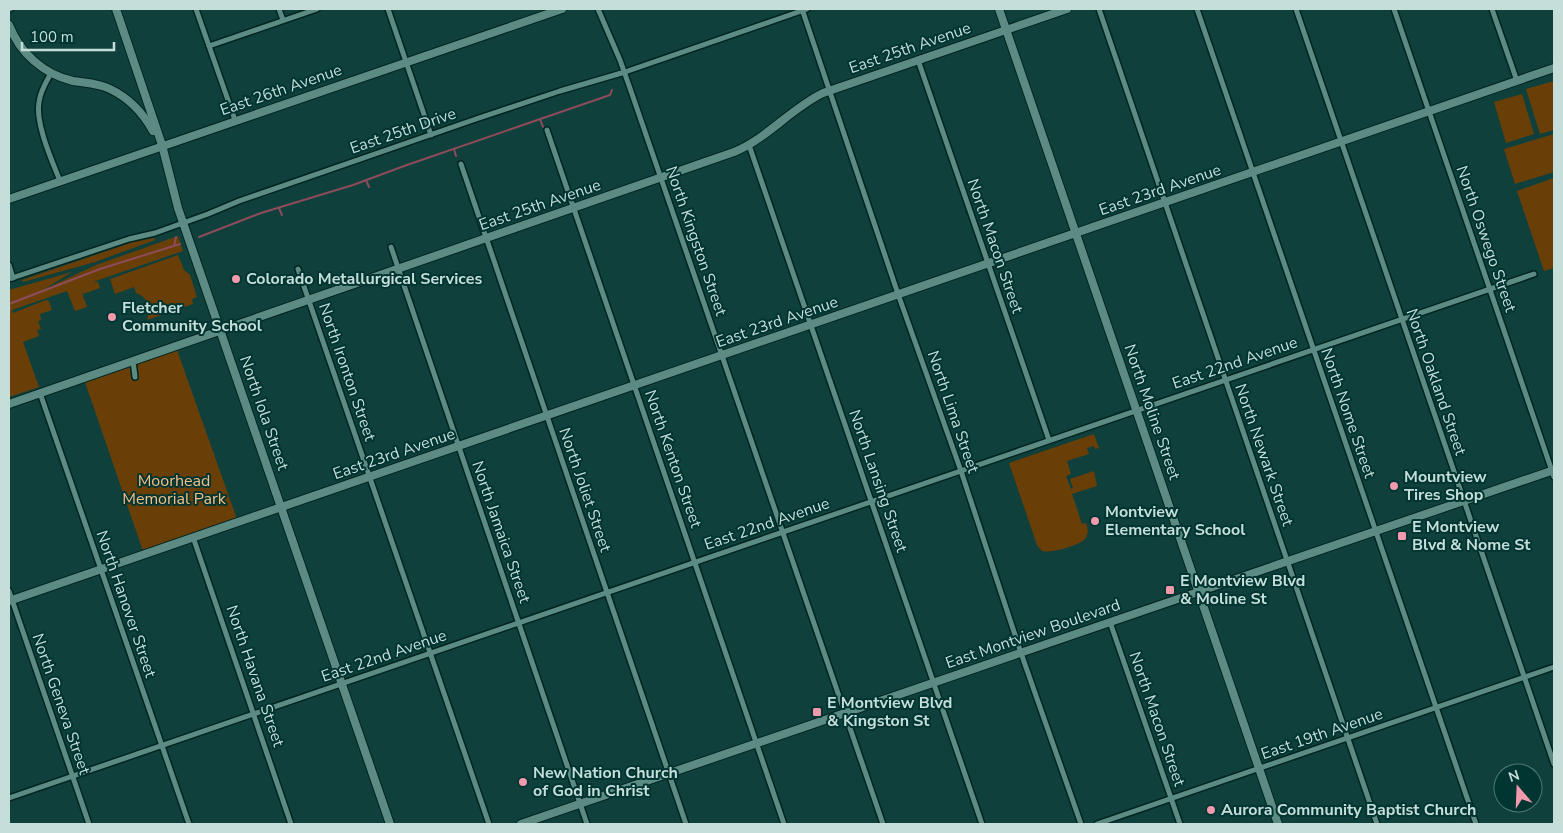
<svg xmlns="http://www.w3.org/2000/svg" width="1563" height="833" viewBox="0 0 1563 833" font-family="'Nunito Sans',sans-serif">
  <style>
    .green { fill: #6a3f07 }
    .lines { fill: none; stroke-linecap: round; stroke-linejoin: round }
    .stream { stroke: #8d4b5b; stroke-width: 2 }
    .street-casing { stroke: #012521; stroke-width: 8 }
    .secondary-casing { stroke: #012521; stroke-width: 10 }
    .street { stroke: #5c8b84; stroke-width: 5 }
    .secondary { stroke: #5c8b84; stroke-width: 8 }
    .poi-dot { fill: #f29aad; stroke: #013531; stroke-width: 2 }
    .labels { text-anchor: middle; dominant-baseline: central; stroke-width: 4; stroke-linejoin: round; paint-order: stroke }
    .street-label { font-size: 16px; fill: #c6deda; stroke: #013531 }
    .poi-label { font-size: 16px; font-weight: bold; fill: #c6deda; stroke: #013531; text-anchor: start }
    .park-label { font-size: 16px; fill: #f8c088; stroke: #013531 }
  </style>
  <rect width="100%" height="100%" fill="#0f403b"/>
  <g class="green">
    <polygon points="1554,81 1554,130 1540,134 1526,89"/>
    <polygon points="1522,94 1534,134 1506,143 1494,102"/>
    <polygon points="1554,134 1554,172 1515,184 1504,149"/>
    <polygon points="1554,178 1554,268 1544,271 1517,191"/>
    <polygon points="178,236 183,251 93,282 98,282 100,288 83,294 80,287 87,307 75,311 67,291 12,310 13,313 46,300 49,301 52,310 40,314 41,320 38,321 41,329 37,330 39,336 23,342 39,387 9,397 9,290 72,272 43,290 96,265"/>
    <polygon points="154,238 155,240 95,262 23,282 22,280 133,242"/>
    <path d="M178,255l6,15 6,5 7,22 -5,2 1,5 -46,16c4,-12 2,-22 -11,-27l-2,-6 -19,7 -5,-15z"/>
    <polygon points="177,350 238,522 144,554 85,382"/>
    <path d="M1094,434l5,14 -4,1 -1,-3 -7,2 2,6 -22,7 4,13 -5,2 5,13 2,-1 -3,-9 24,-8 3,15 -25,8 10,30 4,-1c2,5 3,11 -1,16 -5,6 -35,15 -43,12l-5,-6 -28,-82z"/>
  </g>
  <g class="lines">
    <g class="stream">
      <polyline points="540,119 543,127"/>
      <polyline points="454,149 456,156"/>
      <polyline points="366,180 369,187"/>
      <polyline points="279,208 282,215"/>
      <polyline points="199,237 261,213 353,185 407,165 610,95 612,90"/>
      <polyline points="174,246 176,237"/>
      <polyline points="9,304 100,269 180,244"/>
      <polyline points="9,305 10,309"/>
    </g>
    <g class="street-casing">
      <g id="street">
        <polyline points="9,9 10,9"/>
        <polyline points="196,9 235,120"/>
        <polyline points="279,9 283,20"/>
        <polyline points="388,9 431,135"/>
        <polyline points="598,9 620,60 632,94 883,824"/>
        <polyline points="802,9 898,294 961,471 1021,653 1081,824"/>
        <polyline points="1099,9 1377,824"/>
        <polyline points="1197,9 1476,824"/>
        <polyline points="1296,9 1554,764"/>
        <polyline points="1394,9 1554,477"/>
        <polyline points="1492,9 1517,81"/>
        <polyline points="209,46 317,9"/>
        <polyline points="918,60 1049,440"/>
        <path d="M51,73c-5,9 -11,19 -12,29 -4,21 13,59 21,79"/>
        <polyline points="547,130 784,824"/>
        <polyline points="749,145 982,824"/>
        <polyline points="461,164 686,824"/>
        <polyline points="391,247 587,824"/>
        <polyline points="9,265 13,278"/>
        <polyline points="298,269 489,824"/>
        <polyline points="9,279 129,239 155,233 208,214 239,201 476,119 560,91 625,72 807,9"/>
        <polyline points="133,361 135,377"/>
        <polyline points="40,393 189,824"/>
        <polyline points="193,537 291,824"/>
        <polyline points="9,591 89,824"/>
        <polyline points="1110,622 1180,824"/>
        <polyline points="9,798 1534,274"/>
        <polyline points="1097,824 1554,667"/>
      </g>
    </g>
    <g class="secondary-casing">
      <g id="secondary">
        <polyline points="116,9 162,145 178,208 390,824"/>
        <polyline points="999,9 1278,824"/>
        <path d="M9,25c11,28 34,49 64,56 12,2 25,2 37,8 19,9 33,24 43,42"/>
        <polyline points="9,199 562,9"/>
        <path d="M9,404l725,-252c34,-14 56,-43 89,-59l244,-84"/>
        <polyline points="9,601 1554,68"/>
        <polyline points="521,824 1554,470"/>
      </g>
    </g>
    <use href="#street" class="street"/>
    <use href="#secondary" class="secondary"/>
  </g>
  <g class="poi-dot">
    <circle cx="236" cy="279" r="5"/>
    <circle cx="112" cy="317" r="5"/>
    <circle cx="1394" cy="486" r="5"/>
    <circle cx="1095" cy="521" r="5"/>
    <rect x="1397" y="531" width="10" height="10" rx="2.5"/>
    <rect x="1165" y="585" width="10" height="10" rx="2.5"/>
    <rect x="812" y="707" width="10" height="10" rx="2.5"/>
    <circle cx="523" cy="782" r="5"/>
    <circle cx="1211" cy="810" r="5"/>
  </g>
  <g class="labels">
    <g class="street-label">
      <text transform="translate(910 48) rotate(-19)">East 25th Avenue</text>
      <text transform="translate(281 90) rotate(-19)">East 26th Avenue</text>
      <text transform="translate(403 131) rotate(-19)">East 25th Drive</text>
      <text transform="translate(1160 190) rotate(-19)">East 23rd Avenue</text>
      <text transform="translate(540 205) rotate(-19)">East 25th Avenue</text>
      <text transform="translate(1486 239) rotate(71)">North Oswego Street</text>
      <text transform="translate(696 241) rotate(71)">North Kingston Street</text>
      <text transform="translate(995 246) rotate(71)">North Macon Street</text>
      <text transform="translate(777 322) rotate(-19)">East 23rd Avenue</text>
      <text transform="translate(1235 363) rotate(-19)">East 22nd Avenue</text>
      <text transform="translate(347 372) rotate(71)">North Ironton Street</text>
      <text transform="translate(1436 382) rotate(71)">North Oakland Street</text>
      <text transform="translate(953 412) rotate(71)">North Lima Street</text>
      <text transform="translate(1152 412) rotate(71)">North Moline Street</text>
      <text transform="translate(264 413) rotate(71)">North Iola Street</text>
      <text transform="translate(1348 413) rotate(71)">North Nome Street</text>
      <text transform="translate(394 454) rotate(-19)">East 23rd Avenue</text>
      <text transform="translate(1264 455) rotate(71)">North Newark Street</text>
      <text transform="translate(673 459) rotate(71)">North Kenton Street</text>
      <text transform="translate(878 481) rotate(71)">North Lansing Street</text>
      <text transform="translate(585 490) rotate(71)">North Joliet Street</text>
      <text transform="translate(767 524) rotate(-19)">East 22nd Avenue</text>
      <text transform="translate(501 532) rotate(71)">North Jamaica Street</text>
      <text transform="translate(126 604) rotate(71)">North Hanover Street</text>
      <text transform="translate(1033 634) rotate(-19)">East Montview Boulevard</text>
      <text transform="translate(384 656) rotate(-19)">East 22nd Avenue</text>
      <text transform="translate(255 676) rotate(71)">North Havana Street</text>
      <text transform="translate(61 704) rotate(71)">North Geneva Street</text>
      <text transform="translate(1157 719) rotate(71)">North Macon Street</text>
      <text transform="translate(1322 734) rotate(-19)">East 19th Avenue</text>
    </g>
    <g class="poi-label">
      <text x="246" y="279">Colorado Metallurgical Services</text>
      <text x="122" y="308">Fletcher<tspan x="122" dy="18">Community School</tspan></text>
      <text x="1404" y="477">Mountview<tspan x="1404" dy="18">Tires Shop</tspan></text>
      <text x="1105" y="512">Montview<tspan x="1105" dy="18">Elementary School</tspan></text>
      <text x="1412" y="527">E Montview<tspan x="1412" dy="18">Blvd &amp; Nome St</tspan></text>
      <text x="1180" y="581">E Montview Blvd<tspan x="1180" dy="18">&amp; Moline St</tspan></text>
      <text x="827" y="703">E Montview Blvd<tspan x="827" dy="18">&amp; Kingston St</tspan></text>
      <text x="533" y="773">New Nation Church<tspan x="533" dy="18">of God in Christ</tspan></text>
      <text x="1221" y="810">Aurora Community Baptist Church</text>
    </g>
    <g class="park-label">
      <text x="174" y="481">Moorhead<tspan x="174" dy="18">Memorial Park</tspan></text>
    </g>
  </g>
  <rect width="1563" height="833" fill="none" stroke="#c6deda" stroke-width="20"/>
  <g transform="translate(1518 788) rotate(341)"><circle r="24" fill="#013531" stroke="#507975"/>
  <path d="M0-4L9 19L0 12L-9 19Z" fill="#f29aad"/>
  <text y="-8" font-size="14" font-weight="bold" text-anchor="middle" fill="#c6deda">N</text>
  </g>
  <path d="M22 42v8h92v-8" fill="none" stroke="#c6deda" stroke-width="2.5"/>
  <text x="30" y="42" font-size="15" fill="#c6deda" stroke="#013531" stroke-width="4" paint-order="stroke">100 m</text>
</svg>
